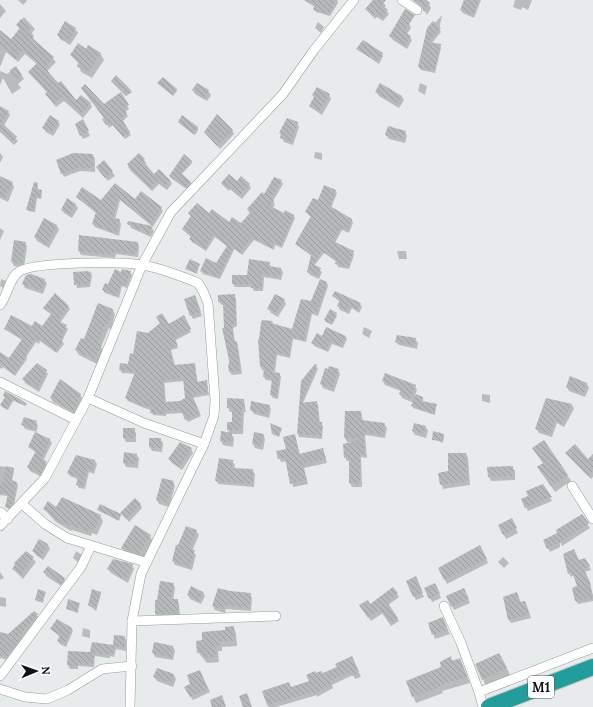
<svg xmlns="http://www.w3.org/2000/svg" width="593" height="707" viewBox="0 0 593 707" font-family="Lora,serif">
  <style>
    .shadow { fill: #0003; fill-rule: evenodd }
    .building { fill: url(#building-back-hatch); fill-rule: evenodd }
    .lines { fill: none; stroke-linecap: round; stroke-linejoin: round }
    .street-casing { stroke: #979a9b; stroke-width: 10 }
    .highway-casing { stroke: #c6c6c6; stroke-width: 18 }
    .street { stroke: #fff; stroke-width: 9 }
    .highway { stroke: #239d9c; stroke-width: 16 }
    .labels { text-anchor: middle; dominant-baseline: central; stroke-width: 4; stroke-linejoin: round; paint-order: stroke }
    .shield { fill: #fff; stroke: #585859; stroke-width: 1 }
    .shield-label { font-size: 13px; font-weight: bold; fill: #101112 }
  </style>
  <defs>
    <pattern id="building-back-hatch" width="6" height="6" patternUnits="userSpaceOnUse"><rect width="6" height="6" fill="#b6b9ba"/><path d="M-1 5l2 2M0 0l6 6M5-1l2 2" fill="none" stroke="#9b9e9f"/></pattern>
  </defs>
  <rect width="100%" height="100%" fill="#e7ebec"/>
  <g class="shadow">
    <polygon points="18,0 26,0 27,1 23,5"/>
    <polygon points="304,0 337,0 338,3 330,16 316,12 315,7"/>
    <polygon points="374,0 381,0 386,6 384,8 389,14 383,21 377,17 375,19 366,9"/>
    <polygon points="413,0 424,0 429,4 431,8 427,15 424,9"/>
    <polygon points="464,0 481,0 474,18 463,13 461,10"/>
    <polygon points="514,0 532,0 528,10 522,7 521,10 513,7 513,9 513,7 515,0"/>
    <polygon points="0,4 6,11 0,18"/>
    <polygon points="442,15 439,29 441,32 431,44 440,45 441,48 435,73 421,70 419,67 427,32"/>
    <polygon points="24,17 35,29 31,34 35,41 56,62 47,71 76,102 90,103 92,107 83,118 64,101 56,107 49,98 48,93 29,72 37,64 25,54 18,62 6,52 0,67 0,32 11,40 20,30 17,25"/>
    <polygon points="318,22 324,27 321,33 315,28"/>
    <polygon points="409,24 411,28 407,34 412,40 407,49 393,40 390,36"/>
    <polygon points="75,29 78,33 70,45 60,39 58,35"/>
    <polygon points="358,49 382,53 383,56 379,64"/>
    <polygon points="86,50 100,53 104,60 92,78 81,72 79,64 71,55"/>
    <polygon points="16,67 24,79 18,84 21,88 12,94 3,78 0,85 0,71 7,74"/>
    <polygon points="158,83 176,89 177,91 173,96"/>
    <polygon points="420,83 427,86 425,95 418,91"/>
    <polygon points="197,84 208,91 211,95 207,101 195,94 193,90"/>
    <polygon points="376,92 401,96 404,100 399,108 379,96"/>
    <polygon points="120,93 129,109 125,112 128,116 122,122 131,135 125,139 113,125 109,128 104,119 103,105"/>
    <polygon points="329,95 331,99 322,115 313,109 310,106"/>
    <polygon points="0,112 8,112 10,115 4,126 18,141 14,145 0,132"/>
    <polygon points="182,116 198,128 198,130 195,135 180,124"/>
    <polygon points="58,121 60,125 53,136 46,132 44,128"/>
    <polygon points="297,123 299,127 293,145 284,142 280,133 282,127"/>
    <polygon points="85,125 90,136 83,139 81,135"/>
    <polygon points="232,130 234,134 220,149 205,132"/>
    <polygon points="405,132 407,136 405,143 389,139 386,135"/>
    <polygon points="315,152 322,153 322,160 314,158"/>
    <polygon points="0,153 3,157 0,163"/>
    <polygon points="93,155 95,159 95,172 80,171 64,177 62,173"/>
    <polygon points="144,160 146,163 145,165 154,175 170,180 172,184 167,190 159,184 152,191 131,171 129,167"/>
    <polygon points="104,161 115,176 108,181 99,171"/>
    <polygon points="191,161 192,163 181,175 192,184 187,189 171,178"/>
    <polygon points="0,177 12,183 14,187 8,202 0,198"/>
    <polygon points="281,181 283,184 273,201 275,205 272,208 284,214 293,215 295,218 282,248 275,245 274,250 254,240 242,255 235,248 220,279 203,274 201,271 217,264 228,247 215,237 206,251 192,242 190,239 191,237 183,230 191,217 189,214 209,214 229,223 241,224 264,196"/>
    <polygon points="237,183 249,185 251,188 242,199 230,189 229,191 222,184"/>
    <polygon points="37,184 38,190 42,193 41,199 37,198 35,212 28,211"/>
    <polygon points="115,185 135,200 161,208 163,211 152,228 154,231 151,237 131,228 129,222 153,227 120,200 115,220 119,220 121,224 119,236 95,227 93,224 97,214 77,197 101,201"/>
    <polygon points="335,191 337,193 331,208 352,220 353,223 349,233 342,230 335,243 353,252 354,255 349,269 338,267 337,262 324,253 314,266 322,272 319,279 310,275 308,272 312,256 296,244 311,217 306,212"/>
    <polygon points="75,204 78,208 72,218 64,213 62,209"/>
    <polygon points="44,219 57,226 59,230 49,248 37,241 35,237"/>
    <polygon points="0,228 4,231 0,240"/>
    <polygon points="15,241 25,243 27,247 24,267 14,266 12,262"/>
    <polygon points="137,242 139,246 138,257 116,254 115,258 81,255 79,251"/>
    <polygon points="397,251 406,251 407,259 399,259"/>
    <polygon points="269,263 271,267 281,269 283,272 281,280 264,277 263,291 254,291 252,287 235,287 233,284"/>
    <polygon points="199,264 197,274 187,269"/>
    <polygon points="130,272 132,275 127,288 122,286 119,298 105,293 103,290"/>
    <polygon points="74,273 91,273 92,276 90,287 77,288"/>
    <polygon points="27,276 44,280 47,283 43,294 25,288 23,284"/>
    <polygon points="1,279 6,281 3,288 0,286"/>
    <polygon points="327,283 328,286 318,316 312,314 306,342 293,339 290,358 277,355 275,373 279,374 281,377 278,399 273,398 271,395 273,381 266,380 264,377 265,370 262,370 261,367 263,321 272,322 274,325 293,330"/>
    <polygon points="234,295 236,299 237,326 233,328 235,342 238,346 242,374 232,375 230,372 224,305 222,305 219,302"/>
    <polygon points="195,296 202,316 193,319 191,315"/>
    <polygon points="333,296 360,304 362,307 359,313 352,308 349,314 340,310 338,306 340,302"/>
    <polygon points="284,300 286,304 278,317 271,313 269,309"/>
    <polygon points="68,307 70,309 60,323 68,329 62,341 64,344 57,353 40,341 39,344 36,342 26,357 27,359 15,376 3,367 2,369 0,368 0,353 9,359 22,340 5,329 42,327 52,315 44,308"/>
    <polygon points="112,309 115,314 111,329 109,328 101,347 104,351 97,364 79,355 76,350"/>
    <polygon points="336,314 337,316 332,325 326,322 325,320"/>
    <path d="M183,317l8,15 -15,8 2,8 -7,2 4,16 19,-2 4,19 8,-2 3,14 -17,3 9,18 -13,6 -5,-9 -17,1v2l-13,-1 -2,-5 -7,-2 -16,-7 -2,-3 9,-24 -13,-1 -2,-3 9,-5 19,-31zM184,381l3,18 -7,3 -14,1 -2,-20z"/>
    <polygon points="364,327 372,331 369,338 362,334"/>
    <polygon points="345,336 347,339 343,348 332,344 328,352 314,346 313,343 322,337"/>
    <polygon points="415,339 418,343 417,349 399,345 396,342"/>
    <polygon points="316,366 318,369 303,403 316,402 318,405 320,423 323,426 322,439 299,437 298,434 302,381"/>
    <polygon points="338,370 340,374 334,392 323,388 321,384"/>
    <polygon points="46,371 48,374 39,392 25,383 23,379"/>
    <polygon points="383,381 415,386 417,390 415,395 423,398 423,402 436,405 435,415 413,408 414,403 402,398 400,394 401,391 385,385"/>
    <polygon points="587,384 589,388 585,397 569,391 567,387"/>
    <polygon points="482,394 490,395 490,403 482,401"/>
    <polygon points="80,395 82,398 75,414 53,402 51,398"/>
    <polygon points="15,398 8,410 2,407 1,405"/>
    <polygon points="547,399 572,405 574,409 564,427 557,423 552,437 539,433 537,429"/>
    <polygon points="243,400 246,412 244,412 243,434 231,434 234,438 233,447 223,445 221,441 230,434 228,430 233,423 233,412 230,412 228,408"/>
    <polygon points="269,406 271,409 269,418 254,414 251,410"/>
    <polygon points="361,412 363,421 384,424 387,428 385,438 365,435 367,458 361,457 362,487 352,487 350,483 350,461 347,461 345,457 353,442 347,442 345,438"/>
    <polygon points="36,422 38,426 36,434 50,440 52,443 43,461 48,466 42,477 30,471 28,467 36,453 29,447 37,432 25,429 23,425"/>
    <polygon points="426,427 428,431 426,438 415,435 413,431"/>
    <polygon points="134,429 136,433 136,442 126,442 124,438"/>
    <polygon points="281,429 279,437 274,435 273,433"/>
    <polygon points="255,434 263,435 265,439 263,450 255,448 253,444"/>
    <polygon points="444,434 443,443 433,439"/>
    <polygon points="295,435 300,455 323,450 327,463 304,468 308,484 293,487 287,461 281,462 277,452 287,449"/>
    <polygon points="150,439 160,439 163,443 162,452 152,451 150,447"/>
    <polygon points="191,449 193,453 182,470 172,463 170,459"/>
    <polygon points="566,453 588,460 593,455 593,477 591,479"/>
    <polygon points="466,454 468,458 470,485 443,489 439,473 449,472"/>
    <polygon points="136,455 139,458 138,468 126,467 124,463"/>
    <polygon points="95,461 97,464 94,474 89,472 85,489 79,488 77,485 78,479 70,476 68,473"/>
    <polygon points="232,461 235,465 234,469 252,470 255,474 254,487 218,484 216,480"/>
    <polygon points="0,466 13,468 14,471 12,481 18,485 14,505 10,510 6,507 8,496 0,495"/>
    <polygon points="512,467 515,471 515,480 491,481 489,477"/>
    <polygon points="542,473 567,475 571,481 555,492"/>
    <polygon points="173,482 175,486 169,507 159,504 157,500"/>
    <polygon points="543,485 552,501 528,511 523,500 529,497"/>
    <polygon points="140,504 142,508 129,522 121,513"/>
    <polygon points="56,508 100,516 103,521 97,535 92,533 91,536 72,530 71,531 56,522 44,509"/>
    <polygon points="98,510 120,514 121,516 119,521"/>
    <polygon points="582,515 590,528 562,546 560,542 560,547 550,552 544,540 558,534"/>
    <polygon points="513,523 518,533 506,539 499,525"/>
    <polygon points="196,531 199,535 192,551 196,555 192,570 175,565 173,561"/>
    <polygon points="150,536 153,542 143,560 126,554 122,548"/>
    <polygon points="40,541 48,545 50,549 43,560 36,555 33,551"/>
    <polygon points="482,550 488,563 447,584 439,569"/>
    <polygon points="76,551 82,555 78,562 73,558"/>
    <polygon points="26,552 36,562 23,579 13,569"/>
    <polygon points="503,557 509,563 504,568 498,562"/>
    <polygon points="585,559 591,570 585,572 593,595 593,601 578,604 576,601 579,587 574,575 571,577 569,573 579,561"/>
    <polygon points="132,565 134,569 128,583 111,573 108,569"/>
    <polygon points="48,567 64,579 66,582 63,587 46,576 45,572"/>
    <polygon points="0,572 4,578 0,580"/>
    <polygon points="417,582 424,597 416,600 414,596"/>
    <polygon points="173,584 175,588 173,600 177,600 179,604 180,616 158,617 156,614"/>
    <polygon points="437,588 441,598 432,602 430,598"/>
    <polygon points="203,592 205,596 201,604 190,599 188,595"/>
    <polygon points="229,592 250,594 252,598 251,611 226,609 225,613 215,610 213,606"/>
    <polygon points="45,593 43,603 37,601 36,600"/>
    <polygon points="100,593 101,594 96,611 89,604"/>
    <polygon points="517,593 521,603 525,602 527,606 531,618 511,623 509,620"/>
    <polygon points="397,594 399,597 388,605 399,621 391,626 383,613 371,621 362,608"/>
    <polygon points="466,594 470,603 454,610 452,606"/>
    <polygon points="0,597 6,598 6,607 0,606"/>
    <polygon points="79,604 78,613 67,609"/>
    <polygon points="34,612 39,618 21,640 22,642 13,653 12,652 8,660 0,658 0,633 8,635"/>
    <polygon points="444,623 450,634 435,639 430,624"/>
    <polygon points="233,627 236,633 237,646 222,647 222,651 218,651 219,662 207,663 198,652 204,641"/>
    <polygon points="71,628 73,631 66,647 60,644 58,641 60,637 51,629"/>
    <polygon points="83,628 90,630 90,638 82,636"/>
    <polygon points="124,637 126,640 126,651 116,649 114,657 110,656 110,658 95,656 94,667 78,666 78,669 70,669 68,665 69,652 91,653 114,646"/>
    <polygon points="172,646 175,650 173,660 155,657 153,653"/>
    <polygon points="450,657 453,661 460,659 470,683 442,691 443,693 416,703 413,696"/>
    <polygon points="503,660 510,675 486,686 477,665"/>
    <polygon points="354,662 361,677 355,679 353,675 332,685 333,688 317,697 317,695 276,707 269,707 267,705 291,688 310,682 316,674 322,674"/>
    <polygon points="200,671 210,692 193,700 185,688 192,684"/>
    <polygon points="174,675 176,679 173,687 157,681 154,677"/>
  </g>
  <g class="building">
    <polygon points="305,0 337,0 329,14 313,10 314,6"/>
    <polygon points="373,0 386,0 382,5 388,10 381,19 375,14 373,16 365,9"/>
    <polygon points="413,0 426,0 430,3 424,12 421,5"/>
    <polygon points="464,0 479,0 473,15 460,10"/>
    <polygon points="405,9 415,15 404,32 411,36 405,45 389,36"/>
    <polygon points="21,19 31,27 29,30 34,36 32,38 54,57 45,67 50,74 58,83 61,81 76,100 81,95 91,103 81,114 61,97 54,104 45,94 47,92 28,72 37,63 31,57 22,50 16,59 0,46 0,30 11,39 20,28 16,25"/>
    <polygon points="65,21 76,28 68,42 57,35"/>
    <polygon points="433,21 441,28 429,42 441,44 434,71 418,67 427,28"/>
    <polygon points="363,40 383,53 377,62 356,49"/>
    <polygon points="78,43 86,49 88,45 101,53 88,73 77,66 79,61 70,55"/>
    <polygon points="16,66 22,75 16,79 10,70"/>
    <polygon points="116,75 129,88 132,92 126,96 111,81"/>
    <polygon points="163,77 177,89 172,95 157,83"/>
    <polygon points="197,83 209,90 204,98 192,90"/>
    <polygon points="380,83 402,96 397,104 375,92"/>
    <polygon points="85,84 104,104 121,92 129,105 124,108 127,113 121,118 130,132 123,137 111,123 106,125 102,119 104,118 81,88"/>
    <polygon points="317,87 330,94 319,112 309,106 314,97 312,95"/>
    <polygon points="0,106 9,111 2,123 17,137 12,142 0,131"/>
    <polygon points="217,114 233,130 217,146 204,132"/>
    <polygon points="50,115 59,121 51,133 42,128"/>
    <polygon points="182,115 198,127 193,134 178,122"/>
    <polygon points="287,118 298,122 291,142 280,138 281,134 279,133"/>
    <polygon points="83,119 89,131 80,136 75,124"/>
    <polygon points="388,126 406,131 403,140 385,135"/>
    <polygon points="73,153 93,154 93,168 78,168 61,174 56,160"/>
    <polygon points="139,153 145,159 143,161 154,174 159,169 170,180 164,187 157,181 150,188 128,167 129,166 127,164"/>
    <polygon points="184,154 192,161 181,173 191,182 185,188 169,176"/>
    <polygon points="104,160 113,171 105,178 96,167"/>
    <polygon points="229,174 237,181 241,176 250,184 239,196 228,186 226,188 221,183"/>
    <polygon points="0,176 13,182 5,198 0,196"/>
    <polygon points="274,177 282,180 271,199 274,201 270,206 284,213 285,210 294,215 281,246 273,243 272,248 252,237 240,253 233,248 234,245 218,277 200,271 206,258 216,263 227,246 213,235 205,249 189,239 191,236 182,229 191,216 188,213 197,203 209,213 212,209 229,222 232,217 241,223 250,213 247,209 262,192 264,194"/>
    <polygon points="34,182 38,183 37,189 42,190 40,198 36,197 34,211 26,210"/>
    <polygon points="115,183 135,199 141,191 162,207 151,224 118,198 113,218 120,219 117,234 92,224 96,212 76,197 82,187 101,200"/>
    <polygon points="324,185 336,190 330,206 352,219 348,231 341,228 333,241 354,251 348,267 335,264 336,261 322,251 313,264 321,268 317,276 307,272 311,255 295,244 311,216 305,212 313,198 318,200"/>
    <polygon points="67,198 76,204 70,215 61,210"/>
    <polygon points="44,218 57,225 47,245 34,237"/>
    <polygon points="128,221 152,226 149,234 127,224"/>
    <polygon points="79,235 138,242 136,254 114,251 114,255 78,251"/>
    <polygon points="14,240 26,242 22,264 11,262"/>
    <polygon points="190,259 200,264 196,273 185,269"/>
    <polygon points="249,259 270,262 269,266 281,268 280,277 262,274 262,288 251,288 251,284 232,284 232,275 247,275"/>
    <polygon points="115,269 121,272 122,269 131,271 125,286 121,284 117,296 102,290 105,283 108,284"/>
    <polygon points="87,271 91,272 89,284 74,285 73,272"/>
    <polygon points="31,274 45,279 41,291 22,284 26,275"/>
    <polygon points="320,279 327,282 317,313 311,312 304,340 292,337 289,355 276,353 273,372 280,373 277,396 270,395 272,378 263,377 264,367 260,367 258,339 259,339 261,323 262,320 273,321 271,323 292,329 294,322 296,323 294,322 301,299 311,301"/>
    <polygon points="335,291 361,303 357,310 350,306 348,311 337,306 340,300 332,296"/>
    <polygon points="55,293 69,306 58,321 67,325 61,339 63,341 55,352 39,339 37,342 34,340 25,355 27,356 14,374 0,364 0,352 9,358 22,339 4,329 11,315 32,326 35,321 42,326 51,314 43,308"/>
    <polygon points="235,294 236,322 232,325 234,342 237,341 240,371 229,372 228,364 230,364 222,328 224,328 223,302 218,302 218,295"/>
    <polygon points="275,294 285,299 276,313 267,309"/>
    <polygon points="195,295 201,312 190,316 184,299"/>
    <polygon points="98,303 113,309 108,324 106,324 98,343 102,345 94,360 75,350 81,338 84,339"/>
    <polygon points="330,309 337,313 331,324 324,320"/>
    <path d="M162,313l7,11 15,-9 7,14 -16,8 2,8 -7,3 4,17 21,-2 2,19 10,-2 1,12 -16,3 8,18 -15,7 -4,-10 -16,1v3l-15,-1 1,-6 -9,-1 -17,-8 10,-26 -16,-2 1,-7 8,1 2,-11 3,1 4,-23 11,2 12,-10 -4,-6zM183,378l2,20 -5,3 -15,1 -1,-22z"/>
    <polygon points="326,327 346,336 341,346 330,341 327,350 311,343 317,333 322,336"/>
    <polygon points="397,335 416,338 415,346 395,342"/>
    <polygon points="37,363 47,370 37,389 22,379"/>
    <polygon points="315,364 317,365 301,403 317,401 319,422 322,422 321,436 297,434 301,381"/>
    <polygon points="329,366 339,369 332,388 320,384 325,368 328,369"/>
    <polygon points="385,373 416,385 410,399 399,394 401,389 382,381"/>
    <polygon points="570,376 587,383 583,394 566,387"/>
    <polygon points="60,379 81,394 73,412 50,398"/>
    <polygon points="5,391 20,399 27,404 25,406 12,400 7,409 0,405 5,397 3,396"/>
    <polygon points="416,394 423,397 422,401 437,404 434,414 411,406"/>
    <polygon points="227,398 244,399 245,409 242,408 241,430 227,430 227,422 232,422 232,408 227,408"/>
    <polygon points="546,398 572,404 562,424 555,420 550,434 535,429"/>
    <polygon points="251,401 270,405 267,415 250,410"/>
    <polygon points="345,411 361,411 361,420 385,423 383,435 364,432 365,455 360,453 360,483 349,483 349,457 344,458 343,444 362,439 344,438"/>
    <polygon points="24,417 37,421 35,429 21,425"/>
    <polygon points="270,423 282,428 279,436 272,434"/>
    <polygon points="414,423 426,426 424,434 412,431"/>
    <polygon points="123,428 135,428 134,438 123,438"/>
    <polygon points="221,431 232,433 231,443 220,441"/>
    <polygon points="433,431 444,434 443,441 432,440"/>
    <polygon points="35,432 50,439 42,458 47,462 40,475 27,467 36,451 28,447"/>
    <polygon points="254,432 264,434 261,446 252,444"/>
    <polygon points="295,434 299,454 323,448 326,459 303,464 306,480 290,484 285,458 278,459 276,451 286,449 283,437"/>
    <polygon points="149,438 161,438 161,448 149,447"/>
    <polygon points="544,440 568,475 551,486 537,467 543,463 532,448"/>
    <polygon points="180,442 192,448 179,467 168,459"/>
    <polygon points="575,444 588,459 593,454 593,471 588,476 565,453"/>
    <polygon points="124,452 137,454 136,464 123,463"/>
    <polygon points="448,453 466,453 468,481 440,485 438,473 448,471"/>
    <polygon points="76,455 95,460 92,471 88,469 83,486 76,485 78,477 67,473"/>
    <polygon points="219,458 233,460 232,468 253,469 253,484 215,481"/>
    <polygon points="6,466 14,468 11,480 17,482 13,503 9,508 5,507 8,494 0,493 0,485 2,485"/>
    <polygon points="513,466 513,476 488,477 487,467"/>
    <polygon points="162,478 174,481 167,503 156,500"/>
    <polygon points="543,484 552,497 525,508 521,499 528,496 526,491"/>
    <polygon points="62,497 101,515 94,531 89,528 88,532 70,525 68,527 52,517 53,516 43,509 48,501 56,507"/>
    <polygon points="135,498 141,504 126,519 120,513"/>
    <polygon points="100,504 121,514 118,520 97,510"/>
    <polygon points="582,514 589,523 559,543 559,539 558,543 547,549 543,540 557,533 556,530"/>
    <polygon points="512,518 517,528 503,535 498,525"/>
    <polygon points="135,525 151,535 139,554 121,548"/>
    <polygon points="186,526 197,530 189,549 195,550 190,567 172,561 176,545 178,545"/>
    <polygon points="39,539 48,544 41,557 32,551"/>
    <polygon points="480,545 487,559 444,580 438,568"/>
    <polygon points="574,549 579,560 585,558 590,566 584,569 590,582 593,598 575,601 572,588 577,586 572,572 568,574 563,554"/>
    <polygon points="26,551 34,557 21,575 12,569 15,564 14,563"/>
    <polygon points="113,559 133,564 126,580 107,569"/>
    <polygon points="48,566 65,578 61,584 43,572"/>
    <polygon points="416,576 423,593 413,597 406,581"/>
    <polygon points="160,581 174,583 171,599 178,599 178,613 155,614 155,600 157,600"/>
    <polygon points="435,583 440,593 429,599 424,588"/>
    <polygon points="191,586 203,592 199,601 187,595"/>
    <polygon points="393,587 398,593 387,602 398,618 389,623 380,610 368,618 359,605 368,600 370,604"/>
    <polygon points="218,588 230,591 251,593 250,608 224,605 223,609 212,606"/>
    <polygon points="464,588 469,599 451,607 446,596"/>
    <polygon points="38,589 46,592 42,602 35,600"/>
    <polygon points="92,589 101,592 96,610 88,605"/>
    <polygon points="517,592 520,602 525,601 529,614 508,620 503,597"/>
    <polygon points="68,599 80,603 77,612 66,609"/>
    <polygon points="34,611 38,614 19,637 21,638 11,651 10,650 7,657 0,655 0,632 8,634"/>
    <polygon points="443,617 448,630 432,635 428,623"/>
    <polygon points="57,619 72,628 65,644 57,641 60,635 50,629"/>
    <polygon points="234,626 235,640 219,642 220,645 215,646 216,657 203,658 202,652 197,653 196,641 202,640 202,632 225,630 225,627"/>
    <polygon points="114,635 125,636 124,648 115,646 113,653 109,653 108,655 94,653 93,664 77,663 77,666 67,665 68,651 90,652 92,642 113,645"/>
    <polygon points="154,642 173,646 171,657 152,653"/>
    <polygon points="499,653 507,668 482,680 475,664"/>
    <polygon points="352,656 359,672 352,676 350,672 330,681 331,684 314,694 314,692 267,705 262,691 289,682 291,687 309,681 306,675 315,671 316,673 321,671 323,673 337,667 335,664"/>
    <polygon points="451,656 452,661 460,658 467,677 440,685 440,687 412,697 406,681 441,667 440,662"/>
    <polygon points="157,668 174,674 171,683 153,677"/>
    <polygon points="200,670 208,689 190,697 184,687 190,684 187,675"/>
    <polygon points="247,693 252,707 243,707 239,696"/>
    <polygon points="222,695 226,707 212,707 210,700"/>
  </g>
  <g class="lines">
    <g class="street-casing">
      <g id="street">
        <polyline points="402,0 417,10"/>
        <path d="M0,305c8,-10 9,-28 20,-34 16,-9 102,-10 122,-6 18,3 39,11 56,18l5,8 5,12 7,97 -1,16 -10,28"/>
        <polyline points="0,382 76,420"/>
        <polyline points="88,398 144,423 204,444 141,574 132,621 130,707"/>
        <polyline points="572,486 593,519"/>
        <polyline points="22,504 45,524 67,538 145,562"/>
        <polyline points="0,512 8,519"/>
        <polyline points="0,526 45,478 88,398 142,265 171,212 283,94 314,50 354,0"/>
        <polyline points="444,606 461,643 479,692"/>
        <polyline points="132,621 276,616"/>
        <polyline points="0,676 81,567 91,546"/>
        <polyline points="0,689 25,697 47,699 68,690 102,669 132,666"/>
        <polyline points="483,707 479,692 593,648"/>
      </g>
    </g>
    <g class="highway-casing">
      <polyline id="highway" points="489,707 593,667"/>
    </g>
    <use href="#street" class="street"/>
    <use href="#highway" class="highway"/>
  </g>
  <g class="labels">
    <rect class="shield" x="528" y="676" width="26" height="22" rx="3"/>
    <g class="shield-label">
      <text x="541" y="687">M1</text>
    </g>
  </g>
  <g transform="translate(36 671) rotate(88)" stroke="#ffffff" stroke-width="3" paint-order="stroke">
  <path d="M0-3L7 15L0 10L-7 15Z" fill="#101112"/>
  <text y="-6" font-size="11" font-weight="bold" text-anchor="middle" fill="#101112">N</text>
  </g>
</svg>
